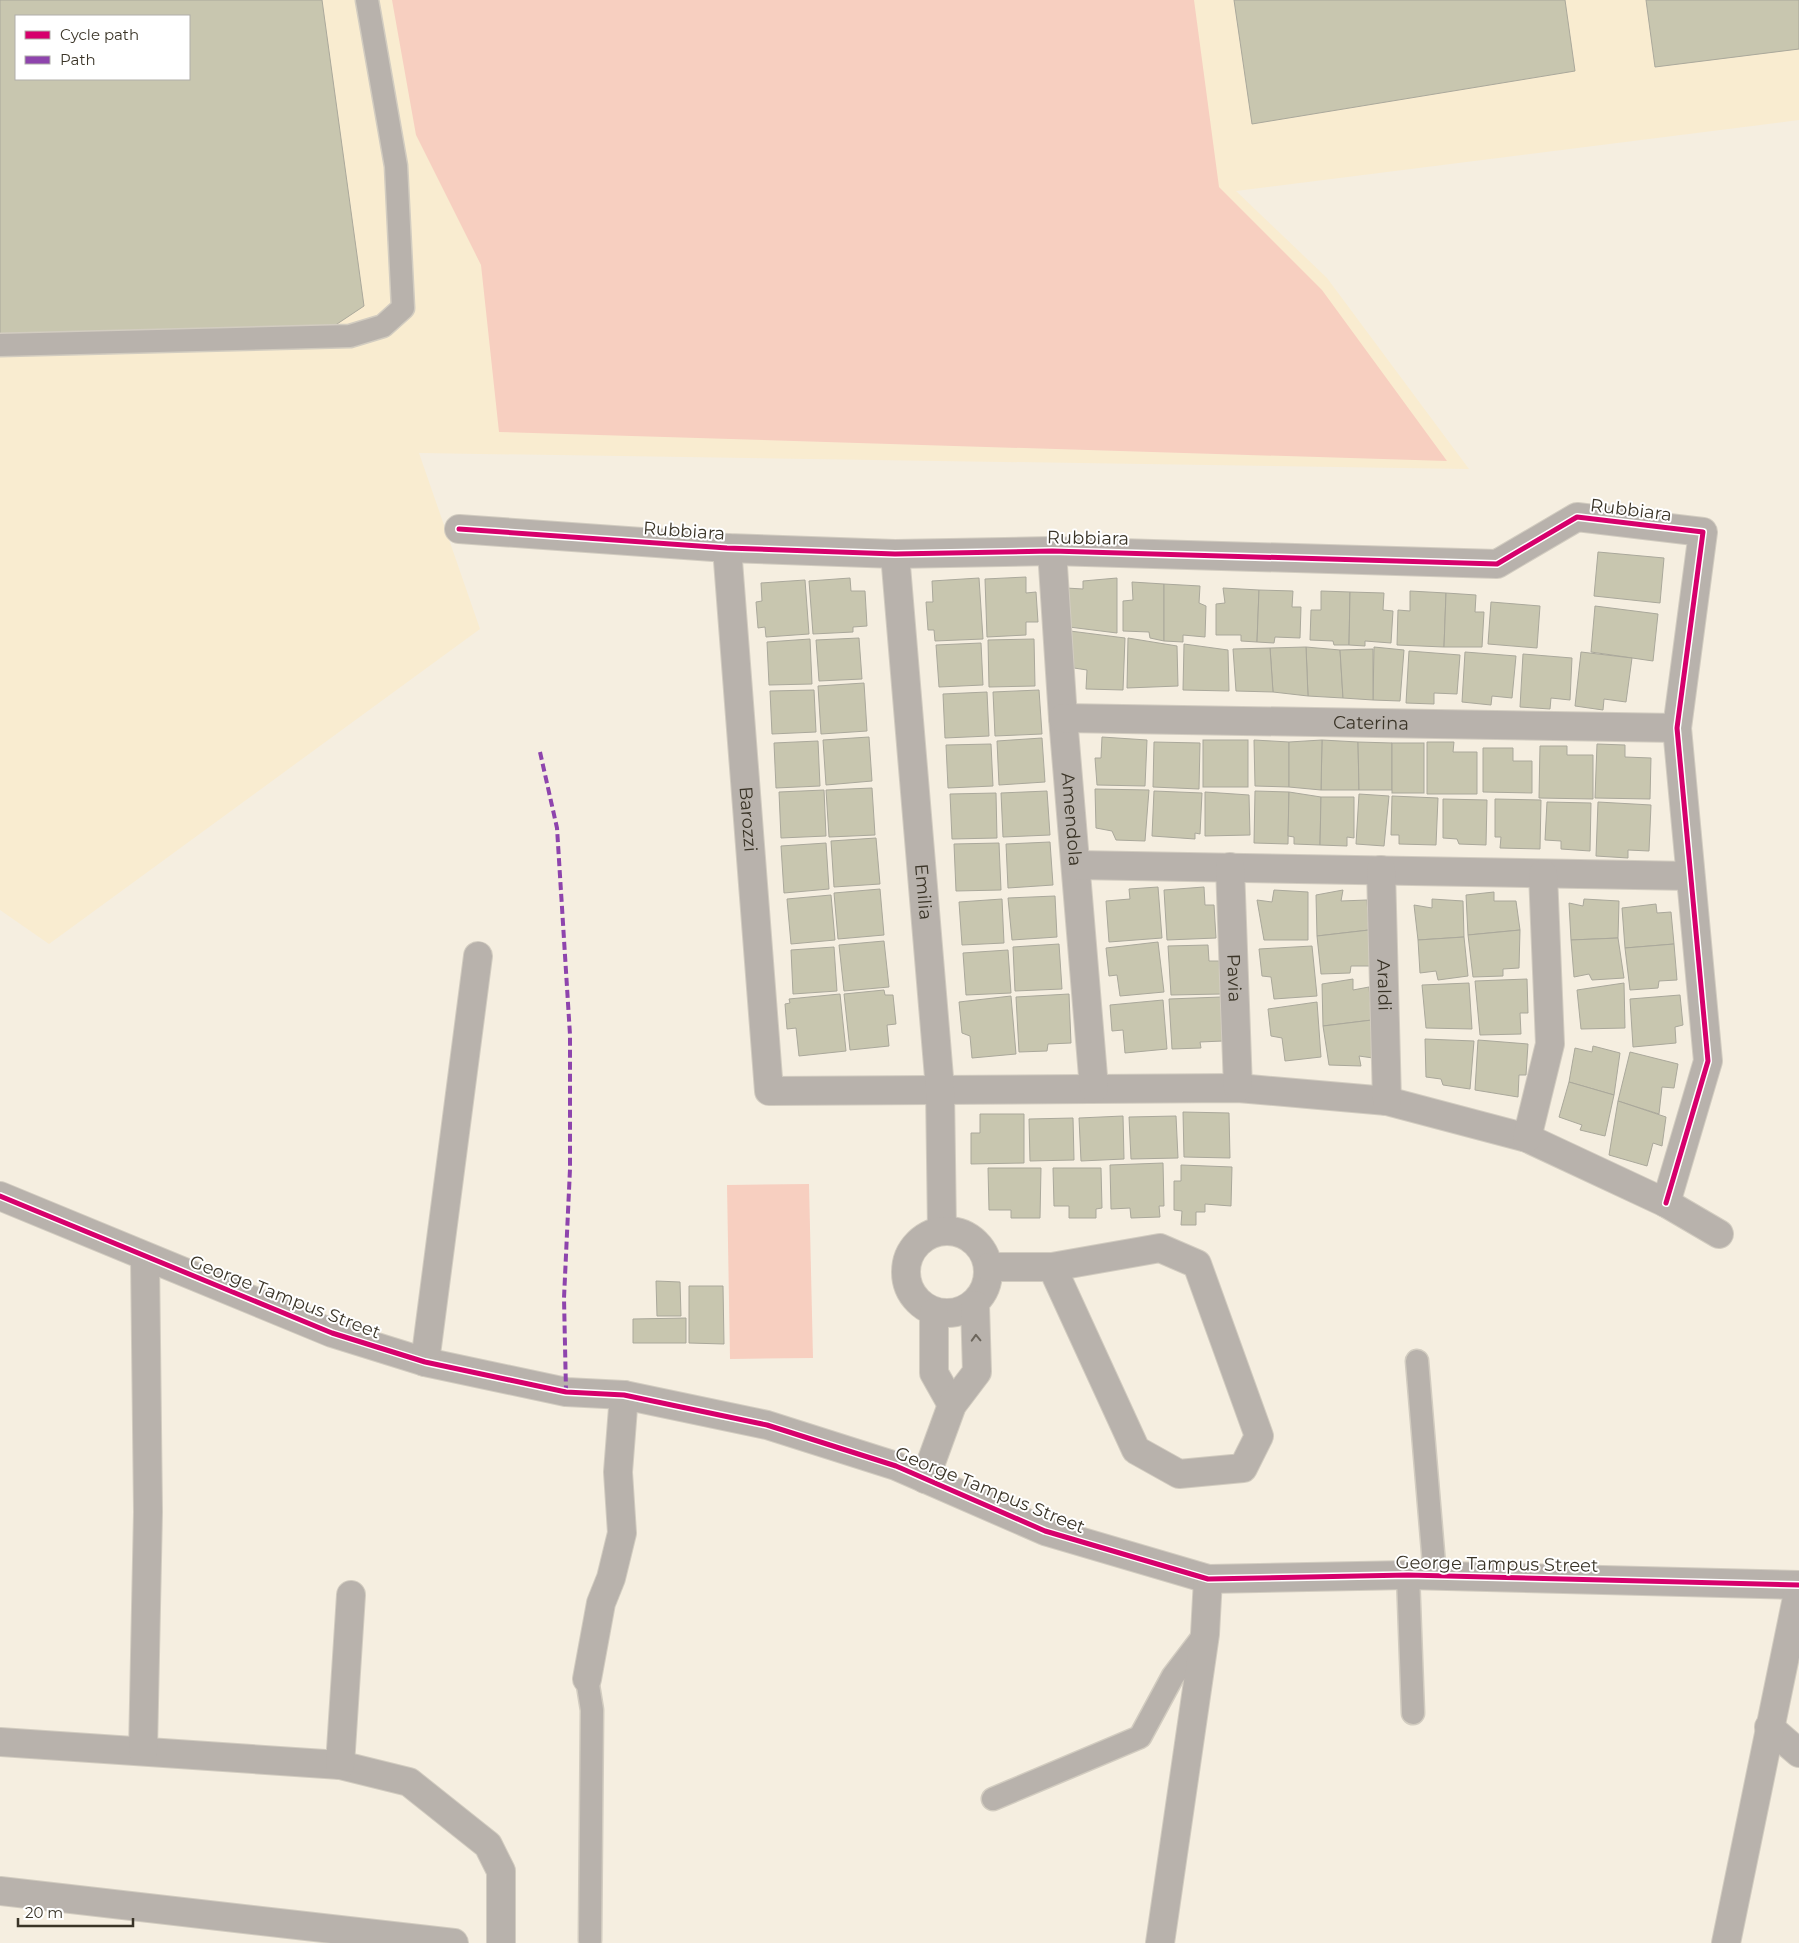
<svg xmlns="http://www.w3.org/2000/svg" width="1799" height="1943" viewBox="0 0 1799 1943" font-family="Montserrat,sans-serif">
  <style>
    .built { fill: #f9ecd0; fill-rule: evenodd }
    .green { fill: #f7cfc0 }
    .building { fill: #c8c6af; stroke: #aaa89b; fill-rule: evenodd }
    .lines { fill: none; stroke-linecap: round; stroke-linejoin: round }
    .lane-casing { stroke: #d2ccc0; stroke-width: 25 }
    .street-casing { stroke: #d2ccc0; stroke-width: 30 }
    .lane { stroke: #b8b2ac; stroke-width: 22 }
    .street { stroke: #b8b2ac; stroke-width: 28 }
    .quiet { stroke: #8e44ad; stroke-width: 4; stroke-dasharray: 8 4; stroke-linecap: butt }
    .cycleway-casing { stroke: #fff; stroke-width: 8 }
    .cycleway { stroke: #d6006c; stroke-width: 5 }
    .oneway { stroke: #6c665c }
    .labels { text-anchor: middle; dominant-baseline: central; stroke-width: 4; stroke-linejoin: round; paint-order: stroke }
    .street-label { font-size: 18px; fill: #3a3427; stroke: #fff }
  </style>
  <rect width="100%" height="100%" fill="#f5eee0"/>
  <path class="built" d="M0,0h1799v120l-563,71 91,87 142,191 -1050,-16 61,176 -431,315 -49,-34zM16,16h173v63h-173z"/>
  <g class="green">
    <polygon points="392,0 1194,0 1219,187 1322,290 1447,461 499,432 481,265 416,135"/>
    <polygon points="809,1184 813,1358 730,1359 727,1185"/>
  </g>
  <g class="building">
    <path d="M0,0h322l42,306 -33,22 -331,10zM16,16h173v63h-173z"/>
    <polygon points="1234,0 1565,0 1575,71 1252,124"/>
    <polygon points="1646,0 1799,0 1799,49 1655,67"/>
    <polygon points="1598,552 1664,558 1660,603 1594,596"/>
    <polygon points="1026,577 1026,593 1036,592 1038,622 1026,622 1026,635 987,637 985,579"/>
    <polygon points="850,578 851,591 865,591 867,626 853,627 853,632 813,634 809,581"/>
    <polygon points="979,578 983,639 935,641 934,630 928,630 926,602 933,602 932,581"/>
    <polygon points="1117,578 1117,633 1069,627 1066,588 1083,589 1083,581"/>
    <polygon points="805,580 809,634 766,637 765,627 758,628 756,602 762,601 761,583"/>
    <polygon points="1132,582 1164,584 1164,641 1150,638 1149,632 1123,631 1123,601 1133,600"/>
    <polygon points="1164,584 1200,586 1199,603 1206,606 1205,637 1183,635 1183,642 1164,641"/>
    <polygon points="1223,588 1259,590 1257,642 1241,641 1241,635 1216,635 1216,604 1225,603"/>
    <polygon points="1259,590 1293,591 1292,607 1301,607 1300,638 1275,637 1274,643 1257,642"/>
    <polygon points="1321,591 1350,592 1349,645 1334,645 1333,641 1310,640 1311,610 1321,610"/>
    <polygon points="1410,591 1446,593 1444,647 1397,645 1398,610 1410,611"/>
    <polygon points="1350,592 1384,593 1383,610 1393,611 1391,643 1365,641 1365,646 1349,645"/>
    <polygon points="1446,593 1476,595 1475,612 1484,612 1482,647 1444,647"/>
    <polygon points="1491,602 1540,606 1537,648 1488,644"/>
    <polygon points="1595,606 1658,614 1653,661 1591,652"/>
    <polygon points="1070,631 1125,638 1123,690 1086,689 1087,670 1074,668"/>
    <polygon points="859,638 862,679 819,681 816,640"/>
    <polygon points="1128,638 1177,646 1178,686 1127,688"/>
    <polygon points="810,639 812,684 769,685 767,642"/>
    <polygon points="1034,639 1035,686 989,687 988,640"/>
    <polygon points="981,643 983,685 939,687 936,645"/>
    <polygon points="1184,644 1228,650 1229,691 1183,690"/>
    <polygon points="1306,647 1340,650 1343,698 1308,696"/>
    <polygon points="1306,647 1308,696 1273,692 1270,648"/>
    <polygon points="1374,647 1404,650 1400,701 1373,700"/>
    <polygon points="1270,648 1273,692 1236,691 1233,649"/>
    <polygon points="1373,649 1373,700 1343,698 1340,650"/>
    <polygon points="1409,651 1460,655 1457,694 1434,693 1434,704 1406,703"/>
    <polygon points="1465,652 1516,656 1512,698 1492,696 1491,705 1462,702"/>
    <polygon points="1581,652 1632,658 1626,702 1604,699 1603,710 1575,706"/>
    <polygon points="1523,654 1572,658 1570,700 1551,698 1550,709 1520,707"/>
    <polygon points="864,683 867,731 821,734 818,686"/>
    <polygon points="814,690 816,732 772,734 770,691"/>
    <polygon points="1039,690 1042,734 995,736 993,692"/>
    <polygon points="987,692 989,736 945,738 943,694"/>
    <polygon points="869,737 872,781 826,785 823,740"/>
    <polygon points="1102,737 1147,740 1145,786 1097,785 1095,758 1101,758"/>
    <polygon points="1042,738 1045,782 999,785 997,741"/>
    <rect x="1203" y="740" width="45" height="47"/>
    <polygon points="1254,740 1289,742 1289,787 1255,786"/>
    <polygon points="1322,740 1358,742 1359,790 1321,790"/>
    <polygon points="1322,740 1321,790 1289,787 1289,742"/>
    <polygon points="818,741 820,786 776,788 774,743"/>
    <polygon points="1154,742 1200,743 1199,789 1153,787"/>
    <polygon points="1358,742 1392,743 1392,790 1359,790"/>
    <polygon points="1427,742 1454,742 1453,752 1477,752 1477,794 1427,794"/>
    <rect x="1392" y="743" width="32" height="50"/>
    <polygon points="991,744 993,786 948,788 946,745"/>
    <polygon points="1597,744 1625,745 1625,757 1651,758 1650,799 1595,798"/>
    <polygon points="1540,746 1567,746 1567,755 1593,755 1593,799 1539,798"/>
    <polygon points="1483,748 1513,748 1513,761 1532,761 1532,793 1483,792"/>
    <polygon points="872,788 875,835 829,837 826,790"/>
    <polygon points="1095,789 1149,790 1145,841 1116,840 1112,831 1096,828"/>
    <polygon points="824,790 826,836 781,838 779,792"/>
    <polygon points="1047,791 1050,835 1003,837 1001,793"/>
    <polygon points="1154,791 1202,793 1200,834 1195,833 1195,839 1152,836"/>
    <polygon points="1255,791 1289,792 1288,844 1254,843"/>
    <polygon points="1205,792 1249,795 1250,835 1205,836"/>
    <polygon points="1289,792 1321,797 1320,845 1294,844 1294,837 1288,836"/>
    <polygon points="996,793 997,838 952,839 950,794"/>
    <polygon points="1359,794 1389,796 1384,846 1356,844"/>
    <polygon points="1392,796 1438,798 1436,845 1399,844 1399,835 1391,835"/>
    <polygon points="1321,797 1354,797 1354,838 1347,837 1347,846 1320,845"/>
    <polygon points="1443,799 1487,800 1486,845 1459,844 1457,839 1443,838"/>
    <polygon points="1495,799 1541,800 1540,849 1500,848 1501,837 1495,837"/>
    <polygon points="1547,802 1591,803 1590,851 1561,849 1561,841 1545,840"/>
    <polygon points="1598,802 1651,805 1649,851 1628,850 1628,858 1596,856"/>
    <polygon points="876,838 880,884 834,887 831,841"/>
    <polygon points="1050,842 1053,885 1008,888 1006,844"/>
    <polygon points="826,843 829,889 784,893 781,846"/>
    <polygon points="999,843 1001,890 956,891 954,844"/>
    <polygon points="1158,887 1162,938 1109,942 1106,901 1130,899 1129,889"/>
    <polygon points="1204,887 1205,905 1214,905 1216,938 1167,940 1164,890"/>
    <polygon points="880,889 884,935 838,939 834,893"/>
    <polygon points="1274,890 1308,892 1308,940 1264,940 1257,900 1272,902"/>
    <polygon points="1343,890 1341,901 1367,900 1369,930 1317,936 1316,895"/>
    <polygon points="1494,892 1494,901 1516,901 1520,930 1468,935 1466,895"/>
    <polygon points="831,895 835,940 791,944 787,899"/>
    <polygon points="1055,896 1057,937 1012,940 1008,898"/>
    <polygon points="1002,899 1004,943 962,945 959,902"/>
    <polygon points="1432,899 1463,901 1464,937 1418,940 1414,905 1432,908"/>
    <polygon points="1584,899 1619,901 1618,938 1571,940 1569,903 1583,906"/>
    <polygon points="1656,904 1657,913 1671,912 1674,944 1625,948 1622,908"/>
    <polygon points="1369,930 1370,966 1351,966 1350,973 1321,974 1317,936"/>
    <polygon points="1520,930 1519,968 1503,969 1503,976 1473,977 1468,935"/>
    <polygon points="1464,937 1468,976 1438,980 1436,971 1420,973 1418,940"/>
    <polygon points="1618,938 1624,978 1592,980 1589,974 1574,977 1571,940"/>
    <polygon points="884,941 889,987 844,991 839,945"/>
    <polygon points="1158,942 1164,992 1120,996 1117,975 1109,976 1106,948"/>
    <polygon points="1059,944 1062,989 1015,991 1013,947"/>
    <polygon points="1674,944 1677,980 1659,981 1658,988 1630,990 1625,948"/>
    <polygon points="1208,945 1209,961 1219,961 1221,994 1171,995 1168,946"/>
    <polygon points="1312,946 1317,996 1274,999 1271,977 1262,976 1259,949"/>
    <polygon points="834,947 837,991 793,994 791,950"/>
    <polygon points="1008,950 1011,993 966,995 963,953"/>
    <polygon points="1353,979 1353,990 1369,987 1372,1020 1323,1026 1322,984"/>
    <polygon points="1527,979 1528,1013 1520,1013 1521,1034 1480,1035 1475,981"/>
    <polygon points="1469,983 1472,1029 1426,1028 1422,985"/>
    <polygon points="1624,983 1625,1028 1581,1029 1577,990"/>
    <polygon points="884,990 885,995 893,995 896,1024 887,1025 889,1046 850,1050 844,994"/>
    <polygon points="840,994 846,1051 799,1056 796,1028 787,1029 785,1004 790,1003 789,999"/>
    <polygon points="1069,994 1071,1043 1048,1044 1047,1051 1019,1052 1016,997"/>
    <polygon points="1680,995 1683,1025 1675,1027 1676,1043 1633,1047 1630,999"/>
    <polygon points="1011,996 1016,1054 972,1058 970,1036 962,1033 959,1002"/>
    <polygon points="1221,997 1223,1041 1200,1042 1201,1048 1172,1049 1169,999"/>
    <polygon points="1163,1000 1167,1049 1125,1053 1123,1030 1112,1031 1110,1005"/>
    <polygon points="1317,1002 1321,1057 1285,1061 1282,1038 1271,1036 1268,1009"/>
    <polygon points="1372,1020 1373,1058 1359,1056 1361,1066 1329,1065 1323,1026"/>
    <polygon points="1425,1039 1474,1041 1470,1089 1443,1085 1441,1079 1426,1077"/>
    <polygon points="1478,1040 1528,1044 1526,1075 1519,1075 1518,1097 1475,1090"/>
    <polygon points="1593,1046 1620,1053 1614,1095 1569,1082 1575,1048 1592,1052"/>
    <polygon points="1630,1052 1678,1064 1674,1088 1662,1087 1659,1114 1618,1101"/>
    <polygon points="1569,1082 1614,1095 1605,1136 1580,1130 1582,1125 1559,1117"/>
    <polygon points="1618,1101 1666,1117 1662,1146 1653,1143 1647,1166 1609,1155"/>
    <polygon points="1183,1112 1229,1113 1230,1158 1184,1157"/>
    <polygon points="980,1114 1024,1114 1024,1163 971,1164 971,1133 980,1133"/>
    <polygon points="1123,1116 1124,1159 1081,1161 1079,1118"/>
    <polygon points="1176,1116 1178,1158 1131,1159 1129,1117"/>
    <polygon points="1073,1118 1074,1160 1030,1161 1029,1119"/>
    <polygon points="1163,1163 1164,1206 1159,1206 1160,1217 1131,1218 1130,1208 1111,1209 1110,1165"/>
    <polygon points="1181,1165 1232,1167 1231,1206 1205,1204 1205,1212 1196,1212 1196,1225 1181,1225 1182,1211 1174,1210 1174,1181 1181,1181"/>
    <polygon points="988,1168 1041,1168 1040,1218 1011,1218 1011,1210 989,1210"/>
    <polygon points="1053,1168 1101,1168 1102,1208 1096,1209 1096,1218 1069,1218 1069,1206 1054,1206"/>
    <polygon points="656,1281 680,1282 681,1316 657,1316"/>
    <polygon points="689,1286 723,1286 724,1344 689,1343"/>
    <polygon points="686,1318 686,1343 633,1343 633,1319"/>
  </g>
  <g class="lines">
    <g class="lane-casing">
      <g id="lane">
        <polyline points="0,345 350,336 383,326 403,308 396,166 367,0"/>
        <polyline points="1417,1361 1435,1576"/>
        <polyline points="1408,1575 1413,1713"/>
        <polyline points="587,1679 592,1710 590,1940"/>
        <polyline points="993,1799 1140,1737 1173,1676 1205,1634"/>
      </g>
    </g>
    <g class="street-casing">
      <g id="street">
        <polyline points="459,529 727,548 895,554 1052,551 1497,564 1577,517 1703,532 1677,728 1708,1061 1666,1203"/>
        <path id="s1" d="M727,548l42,543 469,-3 149,13 140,37 139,65 53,31"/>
        <path id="s2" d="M1052,551l11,167 31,370"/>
        <path id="s3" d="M895,554l45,535 2,142"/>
        <path id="s4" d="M1063,718l614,10"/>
        <polyline points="1076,865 1690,876"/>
        <path id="s5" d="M1230,867l8,221"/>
        <path id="s6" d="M1381,870l6,231"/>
        <polyline points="1527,1138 1550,1044 1543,874"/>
        <polyline points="0,1196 332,1333 425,1362 566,1392 624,1395 767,1425 896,1466 1045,1531 1208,1579 1408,1575 1799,1585"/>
        <circle cx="947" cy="1272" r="41"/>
        <polyline points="989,1267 1052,1267 1136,1450 1179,1474 1243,1468 1259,1436 1197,1264 1160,1248 1052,1267"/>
        <polyline points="934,1313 934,1373 952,1405"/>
        <polyline points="425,1362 478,956"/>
        <polyline points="925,1479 952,1405 977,1372 975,1305"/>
        <polyline points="587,1679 601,1603 611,1578 622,1533 618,1472 624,1395"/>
        <polyline points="1769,1727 1799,1753"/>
        <polyline points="0,1742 340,1765 409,1782 488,1845 501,1871 501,1943"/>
        <polyline points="143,1751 148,1512 145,1257"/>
        <polyline points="340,1765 351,1595"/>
        <polyline points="0,1891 454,1943"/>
        <polyline points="1160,1943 1205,1634 1208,1579"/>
        <polyline points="1726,1943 1799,1588"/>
      </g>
    </g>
    <use href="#lane" class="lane"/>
    <use href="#street" class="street"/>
    <polyline class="quiet" points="540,752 557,828 570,1035 570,1169 564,1298 566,1392"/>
    <g class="cycleway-casing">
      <g id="cycleway">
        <polyline points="459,529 727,548 895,554 1052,551 1497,564 1577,517 1703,532 1677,728 1708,1061 1666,1203"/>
        <polyline points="0,1196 332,1333 425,1362 566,1392 624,1395 767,1425 896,1466 1045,1531 1208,1579 1408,1575 1799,1585"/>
      </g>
    </g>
    <use href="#cycleway" class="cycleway"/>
  </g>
  <defs><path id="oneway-chevron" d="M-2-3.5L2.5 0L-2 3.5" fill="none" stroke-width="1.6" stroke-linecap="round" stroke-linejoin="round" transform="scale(1.25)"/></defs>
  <use class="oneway" href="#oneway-chevron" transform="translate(976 1338) rotate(-92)"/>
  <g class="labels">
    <g class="street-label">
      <text transform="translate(1631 510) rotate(7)">Rubbiara</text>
      <text transform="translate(684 531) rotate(4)">Rubbiara</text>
      <text transform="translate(1088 538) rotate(1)">Rubbiara</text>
      <text stroke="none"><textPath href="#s4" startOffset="308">Caterina</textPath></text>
      <text stroke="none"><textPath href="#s1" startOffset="272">Barozzi</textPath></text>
      <text stroke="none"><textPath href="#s2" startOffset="269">Amendola</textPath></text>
      <text stroke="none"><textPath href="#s3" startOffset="339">Emilia</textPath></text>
      <text stroke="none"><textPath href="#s5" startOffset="111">Pavia</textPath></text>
      <text stroke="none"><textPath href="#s6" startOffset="115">Araldi</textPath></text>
      <text transform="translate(285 1297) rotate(21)">George Tampus Street</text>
      <text transform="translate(990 1490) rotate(22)">George Tampus Street</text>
      <text transform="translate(1497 1564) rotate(1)">George Tampus Street</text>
    </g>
  </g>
  <rect x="15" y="15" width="175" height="65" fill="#ffffff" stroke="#b0aea9"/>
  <rect x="25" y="31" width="25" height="8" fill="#d6006c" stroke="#b0aea9"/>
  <text x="60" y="40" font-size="15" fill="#3a3427">Cycle path</text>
  <rect x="25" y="56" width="25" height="8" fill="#8e44ad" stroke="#b0aea9"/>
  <text x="60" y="65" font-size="15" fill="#3a3427">Path</text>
  <path d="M18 1918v8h115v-8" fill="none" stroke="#3a3427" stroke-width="2.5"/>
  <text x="25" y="1918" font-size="15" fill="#3a3427" stroke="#ffffff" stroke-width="4" paint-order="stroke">20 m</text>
</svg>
